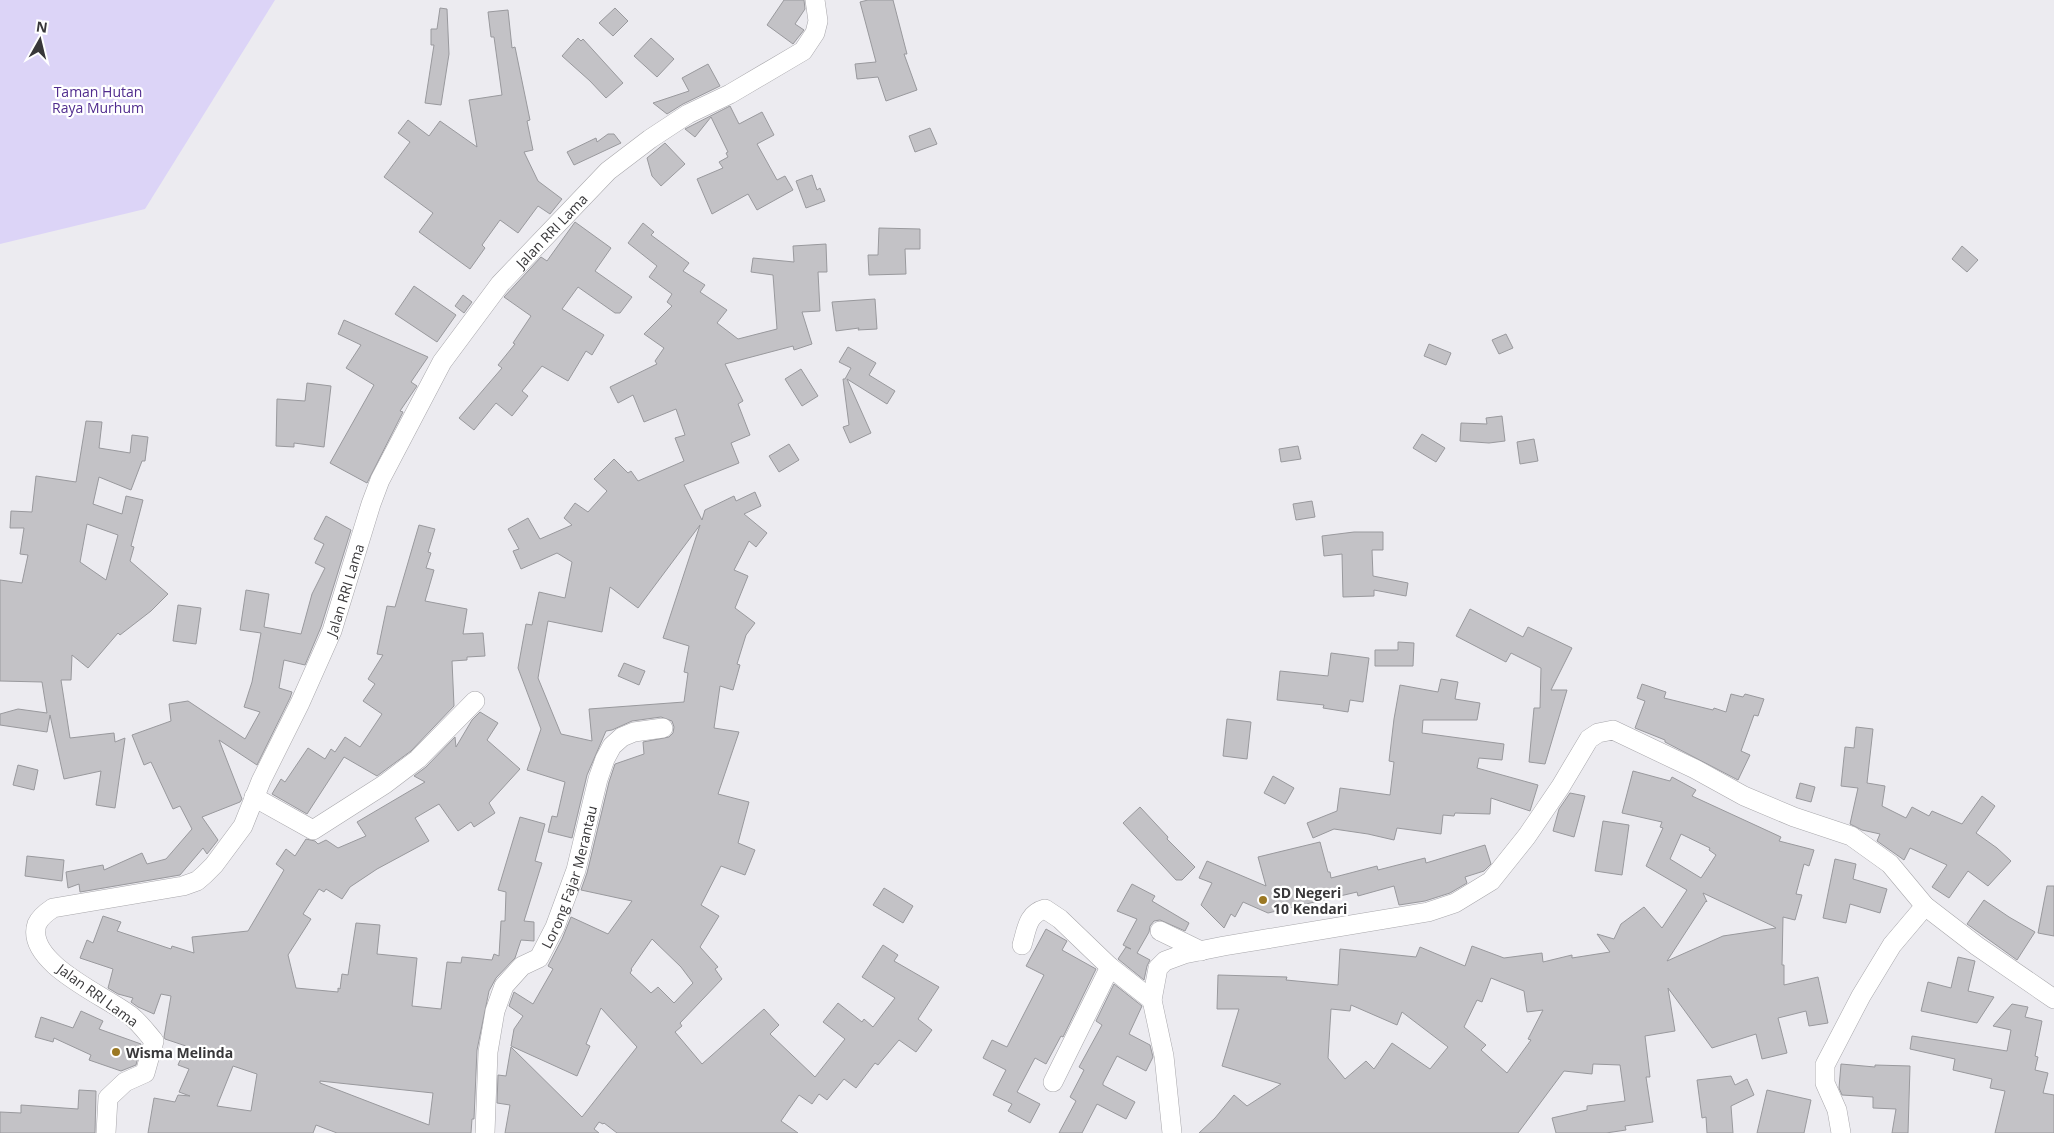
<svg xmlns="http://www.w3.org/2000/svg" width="2054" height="1133" viewBox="0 0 2054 1133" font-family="'Open Sans',sans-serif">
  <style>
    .green { fill: #dcd4f7 }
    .building { fill: #c3c2c6; stroke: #99999d; fill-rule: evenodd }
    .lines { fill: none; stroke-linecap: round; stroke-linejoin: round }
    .street-casing { stroke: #a8a7ab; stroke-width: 20 }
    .street { stroke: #fff; stroke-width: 19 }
    .poi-dot { fill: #9b7823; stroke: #fff; stroke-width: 2 }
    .labels { text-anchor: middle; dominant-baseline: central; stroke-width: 4.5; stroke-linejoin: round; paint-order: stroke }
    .park-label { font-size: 14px; fill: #502c8e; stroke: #fff }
    .street-label { font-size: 14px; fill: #383739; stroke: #fff }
    .poi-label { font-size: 14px; font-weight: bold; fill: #383739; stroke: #fff; text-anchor: start }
  </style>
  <rect width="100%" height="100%" fill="#ecebf0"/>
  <polygon class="green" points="0,0 275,0 145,209 0,244"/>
  <g class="building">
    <polygon points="784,0 804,0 805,9 795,24 804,30 793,44 767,25"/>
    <polygon points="868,0 893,0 907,54 904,54 917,90 886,101 878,77 857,79 855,64 876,62 860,2"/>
    <polygon points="440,8 447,9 449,54 441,105 425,103 434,45 431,45 431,29 437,29"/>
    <polygon points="615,8 628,21 613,36 599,23"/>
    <polygon points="508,10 512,48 515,47 530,120 527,121 533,150 524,152 538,181 562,199 550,214 538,206 518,233 500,220 482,245 485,248 470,269 419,232 433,213 384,177 410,142 398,133 408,120 429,136 440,121 477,147 469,100 502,95 494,37 491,37 488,12"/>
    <polygon points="578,38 581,41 583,39 623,83 606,98 590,81 562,56"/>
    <polygon points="651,38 674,59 657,77 634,56"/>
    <polygon points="708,64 720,86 683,104 667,114 653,103 689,91 682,78"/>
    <polygon points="730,106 739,124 762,112 774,135 757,144 777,180 785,176 793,190 757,210 748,194 712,214 697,179 723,168 719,162 728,157 726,153 728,152 711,117 695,137 685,129"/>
    <polygon points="930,128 937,144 915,152 909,136"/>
    <polygon points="608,134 614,134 621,143 574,165 567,152 596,138 597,142"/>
    <polygon points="665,143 685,164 661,186 652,176 647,158"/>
    <polygon points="812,175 817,190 820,188 825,201 806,208 796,181"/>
    <polygon points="575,222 611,248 595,271 632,297 620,313 615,313 578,287 562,309 604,335 592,355 586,351 568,381 542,366 522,391 528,396 512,416 496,403 474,430 459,418 502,368 498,365 515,344 513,343 531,316 504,297 541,257 547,261"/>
    <path d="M643,223l11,9 -3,3 38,28 -6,8 22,14 -5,7 27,18 -10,13 21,16 39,-10 -4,-54 -22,-3 2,-14 41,4 -1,-16 33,-2 1,28h-9l2,39 -18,1 10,32 -18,6 -1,-4 -68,18 18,37 -5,3 12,31 -19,8 8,20 -55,22 18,35 3,-10 29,-14 2,5 19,-9 6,14 -17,8 23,19 -11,14 -7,-6 -15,29 14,6 -13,32 20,15 -9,12 -9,29 3,1 -7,25 -13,-4 -6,42 25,4 -21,62 31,8 -11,41 17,7 -10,25 -24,-9 -20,39 18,11 -19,31 18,20 -3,2 7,10 -42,44 2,3 -7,6 27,32 62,-55 15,16 -9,9 45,43 30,-38 -22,-17 15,-19 24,19 2,-3 9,8 22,-29 -33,-21 21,-32 15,10 -4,6 45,26 -21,32 14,11 -16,22 -17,-12 -21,25 -3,-2 -19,25 -12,-9 -17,21 -8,-6 -7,10 -13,-9 -18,26 17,12h-181l-13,-10 -1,1 -4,-2 -5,7 5,4h-94l5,-28 -13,-2 1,-28 8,1 5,-29 71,70 55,-70 -36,-39 -15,36 4,2 -13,30 -66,-30 3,-17 9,-13 -14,-10 5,-14 19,12 20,-35 -5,-3 14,-27 9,-22 37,17 24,-33 -51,-11 6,-17 22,-91 6,-18 29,-10 -1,-12 26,-5 4,-4 1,-6 -2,-6 -11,-4 -29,4 -20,9 -6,1 -19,44 -15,63 -24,-6 4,-16 5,1 8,-35 -38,-12 14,-41 -23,-61 8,-44 6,1 7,-33 26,6 7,-36 -15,-9 -36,16 -8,-18 6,-2 -11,-20 20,-11 12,21 32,-14 -8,-7 11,-15 13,9 19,-21 -13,-12 20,-20 14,14 3,-2 7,10 46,-20 -9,-23 10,-3 -9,-26 -32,13 -11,-27 -15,8 -8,-16 47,-23 -2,-3 9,-13 -20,-14 28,-28 -5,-4 5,-8 -23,-17 8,-11 -29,-23zM700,525l-37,113 26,8 -5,26 4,1 -4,29 -95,7 3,32 -31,-7 -23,-56 10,-57 54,11 8,-45 28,21zM652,939l29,28 12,16 -19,20 -16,-16 -7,6 -21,-20 2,-3 -1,-1z"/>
    <polygon points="879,228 920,229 920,249 905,249 906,274 869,275 868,255 878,255"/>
    <polygon points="1962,246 1978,260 1967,272 1952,259"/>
    <polygon points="414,286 456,315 437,342 395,314"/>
    <polygon points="463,295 472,302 464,313 455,306"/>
    <polygon points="875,299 877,329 858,330 859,328 836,331 832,302"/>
    <polygon points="344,320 428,357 411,382 417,386 400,411 403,412 367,483 330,463 374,385 346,368 361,345 338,334"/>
    <polygon points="1506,334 1513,348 1499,354 1492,340"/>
    <polygon points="1429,344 1451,353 1446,365 1424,356"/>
    <polygon points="848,347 876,363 869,375 895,391 887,404 847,379 871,433 850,443 843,427 849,425 843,379 845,379 851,368 839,362"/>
    <polygon points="801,369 818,396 802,406 785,379"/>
    <polygon points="307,383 331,386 324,447 294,443 294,447 276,446 277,399 305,401"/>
    <polygon points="1502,416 1505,441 1489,443 1460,441 1461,423 1487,424 1486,418"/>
    <path d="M86,421l16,1 -3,26 31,5 2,-18 16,2 -3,24h-3l-11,29 -32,-13 -6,27 29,10 4,-18 17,4 -12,46 3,1 -4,14 38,33 -17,17 -31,24 -2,-2 -30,35 -16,-13 -1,25h-10l9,58 44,-5 1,9 10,-4 -10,70 -19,-3 5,-34 -37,8 -14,-64 -3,17 -47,-7v-11l18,-5 29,4 -5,-31 -42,-1v-101l22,3 6,-28 -8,-1 4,-26h-14l1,-17 21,1 4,-36 40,6zM87,524l31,11 -12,45 -26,-18z"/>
    <polygon points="1422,434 1445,448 1436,462 1413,448"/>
    <polygon points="1534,439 1538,461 1520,464 1517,442"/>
    <polygon points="789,444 799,460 779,472 769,456"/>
    <polygon points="1298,446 1301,459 1281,462 1279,449"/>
    <polygon points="1312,501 1315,517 1296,520 1293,504"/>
    <polygon points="326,516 351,530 321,627 305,665 284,660 279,688 292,692 290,698 257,765 219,740 242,799 240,802 202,817 218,840 207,854 203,848 180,875 80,892 79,884 68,888 66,872 103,865 104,870 142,853 147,864 166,859 192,829 180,806 173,809 151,762 144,765 132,735 171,721 169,704 188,701 245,739 260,712 244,707 252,682 261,633 240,630 246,590 269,594 264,627 301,634 312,594 325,568 315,563 324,544 314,539"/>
    <polygon points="419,525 435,529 428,552 431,553 426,568 434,570 425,601 467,609 463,634 483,633 485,656 467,657 467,660 452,661 454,706 411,751 377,776 344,757 307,814 272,794 281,779 285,782 308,748 325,759 331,749 335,752 345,737 360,747 382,714 363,701 375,684 368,679 383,655 377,654 387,606 395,607"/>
    <polygon points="1354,532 1383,532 1383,550 1372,550 1373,576 1408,583 1406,596 1374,590 1374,596 1343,597 1342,554 1324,556 1322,536"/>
    <polygon points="178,605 201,608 196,644 173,641"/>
    <polygon points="1470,609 1523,637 1528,627 1572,648 1551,690 1567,690 1545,764 1529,762 1534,708 1540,708 1541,668 1511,653 1506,662 1456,636"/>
    <polygon points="1398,642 1414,643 1413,666 1375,666 1375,650 1398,650"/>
    <polygon points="1331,653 1369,658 1363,702 1350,700 1348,712 1323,708 1324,705 1277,700 1280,671 1328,676"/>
    <polygon points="624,663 645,671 639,685 618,676"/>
    <polygon points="1441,679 1458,682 1455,699 1480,703 1477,720 1423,720 1422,733 1504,744 1502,760 1479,758 1477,768 1538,785 1530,811 1491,798 1490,814 1455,813 1454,816 1443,815 1441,834 1397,828 1394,840 1368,834 1334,829 1313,838 1307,823 1337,811 1340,788 1390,795 1394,762 1389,761 1394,719 1400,685 1438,692"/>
    <polygon points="1642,684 1666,692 1664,698 1713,710 1714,708 1726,712 1731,694 1743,697 1745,694 1764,699 1758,716 1754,715 1741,751 1750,755 1738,780 1665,742 1665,740 1635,728 1645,701 1637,698"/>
    <path d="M480,712l18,11 -11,17 33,29 -31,34 6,10 -21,14 -3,-5 -13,9 -19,-27 -24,14 14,23 -52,28 -27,18 -8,12 -16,-10 -2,3 -5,-3 -16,25 8,5 -23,36 8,33 42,4v-4l2,1 2,-15 6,1 8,-52 24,2 -3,29 40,4 -5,48 29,3 6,-47 14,1 1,-6 30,3 2,-6 5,2 2,-35h4l1,-29 -8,-2 22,-73 25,7 -10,37 7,2 -18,58 10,1v19l-13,-1 -6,18 -19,20 -7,13 -12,59 -3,69h-2l-1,14h-134l-21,-8 -3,8h-165l6,-35 21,4 3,-7 12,1 -11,-4 10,-23 -11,-4 8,-19 -21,-7 -1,-2 7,-41 -10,-2 -7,20 -16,-7 -7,-5 2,-4 -15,-4 -10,-6 5,-19 -33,-11 7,-18 6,3 10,-27 18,6 -4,9 54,18 1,-3 22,7 -2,-16 56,-6 36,-61 -8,-6 10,-15 9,7 11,-17 9,2 3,3 8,-4 12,8 28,-12 -9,-14 68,-40 -11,-6 12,-9 29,-30 1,10 16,-27zM233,1066l24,8 -6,37 -34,-5zM320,1081l113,12 -4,32 -109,-42z"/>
    <polygon points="1227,719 1251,722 1247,759 1223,756"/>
    <polygon points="1856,727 1873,729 1867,783 1885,786 1882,806 1906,818 1912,807 1929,816 1932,811 1962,824 1982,796 1995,806 1976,833 1997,848 2011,861 1988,886 1968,871 1949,898 1932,887 1947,865 1910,848 1904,860 1877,841 1880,834 1862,830 1850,824 1858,788 1841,786 1845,747 1854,748"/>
    <polygon points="18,765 38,770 34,790 13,785"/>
    <path d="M1633,771l37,10 2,-4 24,13 -4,6 89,41 -2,4 35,9 -5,16 -5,-2 -8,30 6,1 -7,25 -12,-3 -1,48h2v20l34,-8 10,46 -19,3 -3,-15 -28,7 9,35 -25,6 -6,-25 -44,14 -44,-60 7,43 -30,5 5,41h-4l7,45 -28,4 1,4 -20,3h-50l-4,-15 35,-8v-4l38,-5 -5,-36 -27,-1 -1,10 -28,-3 -46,62h-319l16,-15 19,-23 13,11 34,-22 -59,-18 17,-57h-22l1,-34 69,2 -1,3 52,5 2,-36 76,8 4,-10 45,19 7,-20 32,12 38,-5 1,9 29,-7v3l38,-6 -13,-18 17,5 7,-15 23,-17 18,21 25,-38 -41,-24 17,-38 -3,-1 2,-5 -40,-9zM1681,834l29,14 -1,2 7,5 -15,23 -31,-19zM1703,893l70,33 3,2 -53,8 -56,25 39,-60 1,1zM1491,978l33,13 3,21 16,-2 -15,29 3,1 -24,33 -26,-23 5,-5 -22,-18 13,-27 5,2zM1351,1005l46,20 5,-13 46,35 -18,22 -38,-26 -18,26 -8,-8 -21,18 -17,-21 3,-49 19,2z"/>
    <polygon points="1273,776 1294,788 1285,804 1264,793"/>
    <polygon points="1800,783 1815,787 1811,802 1796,798"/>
    <polygon points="1570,793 1585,796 1574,837 1553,831 1559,809"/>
    <polygon points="1140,807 1168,837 1167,839 1195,867 1182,880 1176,880 1123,823"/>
    <polygon points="1603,821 1629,825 1622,875 1595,871"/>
    <polygon points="1320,842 1328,872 1330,872 1331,878 1377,866 1378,870 1425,858 1426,863 1485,845 1491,864 1484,871 1465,877 1467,883 1450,893 1425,901 1399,905 1394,886 1358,896 1357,892 1268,913 1243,902 1235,917 1231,914 1224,928 1201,905 1212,883 1199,878 1207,861 1266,886 1258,857"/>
    <polygon points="27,856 64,860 62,881 25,876"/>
    <polygon points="1835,859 1856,864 1853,879 1887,889 1880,913 1850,904 1846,923 1823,918"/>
    <polygon points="1132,884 1155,896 1152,901 1189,923 1185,931 1160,920 1154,921 1150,926 1149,932 1137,953 1150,960 1147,966 1144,980 1118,959 1126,947 1131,949 1123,945 1137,919 1117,911"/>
    <polygon points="2047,886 2054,886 2054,936 2038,933"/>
    <polygon points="884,888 913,906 903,923 873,905"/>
    <polygon points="1984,900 2009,917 2035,932 2017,960 1967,924"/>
    <polygon points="1046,929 1067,941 1062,950 1096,969 1063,1037 1061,1036 1046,1064 1035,1058 1017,1092 1040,1104 1030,1123 1008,1111 1012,1104 993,1095 1006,1070 983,1058 992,1040 1007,1047 1044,975 1026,966"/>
    <polygon points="1958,957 1975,961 1968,991 1994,997 1977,1023 1921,1011 1928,982 1951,988"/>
    <polygon points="1114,984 1142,1006 1129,1034 1150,1045 1153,1057 1146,1071 1117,1056 1103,1083 1103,1085 1135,1102 1126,1119 1097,1104 1082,1133 1059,1133 1076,1101 1070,1097 1084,1070 1079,1067 1102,1025 1096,1021"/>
    <polygon points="2012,1004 2028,1007 2025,1017 2042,1021 2035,1056 2038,1057 2035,1070 2048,1073 2043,1093 2054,1095 2054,1133 1995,1133 2005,1091 1990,1088 1992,1079 1953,1070 1955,1059 1910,1049 1912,1036 2007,1051 2011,1030 1993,1026"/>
    <polygon points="81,1011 103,1021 99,1029 141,1044 136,1065 121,1071 89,1060 91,1055 54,1038 53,1042 35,1037 41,1017 73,1028"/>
    <polygon points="1841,1064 1875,1067 1875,1065 1910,1066 1908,1133 1892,1133 1896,1109 1873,1108 1873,1097 1842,1095 1839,1088"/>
    <polygon points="1731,1076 1735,1085 1747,1079 1754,1095 1731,1106 1733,1133 1707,1133 1706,1117 1702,1118 1697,1080"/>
    <polygon points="79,1090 96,1091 95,1133 0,1133 0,1112 21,1113 21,1105 78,1109"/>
    <polygon points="1767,1090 1811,1100 1804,1133 1757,1133"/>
  </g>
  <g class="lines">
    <g class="street-casing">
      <g id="street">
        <polyline points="254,797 313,830 385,784 418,759 475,701"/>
        <polyline points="1160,931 1201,951"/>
        <path d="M1022,945c5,-16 5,-31 23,-36l15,10 50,48 42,33"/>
        <polyline points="1053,1082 1110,967"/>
        <path id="s1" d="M106,1133l2,-35 17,-16 20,-9 9,-32c-7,-8 -14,-18 -23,-25 -23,-19 -107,-53 -94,-92 3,-7 10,-12 16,-16l130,-22 14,-5 7,-6 10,-10 29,-39 18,-45 39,-78 32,-72 39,-127 9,-24 62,-118 58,-78 108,-113 42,-32 38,-25 42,-20 73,-43 12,-18 3,-12 -3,-21"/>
        <path id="s2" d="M485,1133l3,-81 7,-41 9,-25 18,-20 17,-8 16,-31 21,-57 22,-91 7,-20 7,-13 10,-9 12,-5 29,-4"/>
        <polyline points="1172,1133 1164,1056 1152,1000 1158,968 1165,961 1184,954 1224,946 1428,912 1455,903 1491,881 1527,836 1561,786 1589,739 1598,733 1613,730 1695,769 1744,796 1794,817 1851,836 1890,864 1925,906 1977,946 2054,999"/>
        <polyline points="1841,1133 1837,1110 1825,1083 1825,1065 1861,996 1892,945 1925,906"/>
      </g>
    </g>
    <use href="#street" class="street"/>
  </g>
  <g class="poi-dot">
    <circle cx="1263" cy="900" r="5"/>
    <circle cx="116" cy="1052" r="5"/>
  </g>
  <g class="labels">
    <g class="park-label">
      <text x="98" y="91">Taman Hutan<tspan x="98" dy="16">Raya Murhum</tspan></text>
    </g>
    <g class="street-label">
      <text stroke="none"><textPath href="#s1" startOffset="1206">Jalan RRI Lama</textPath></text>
      <text stroke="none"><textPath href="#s1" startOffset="786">Jalan RRI Lama</textPath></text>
      <text stroke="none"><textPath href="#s2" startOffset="282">Lorong Fajar Merantau</textPath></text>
      <text transform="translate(98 995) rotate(36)">Jalan RRI Lama</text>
    </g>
    <g class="poi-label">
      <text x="1273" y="892">SD Negeri<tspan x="1273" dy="16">10 Kendari</tspan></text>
      <text x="126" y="1052">Wisma Melinda</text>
    </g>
  </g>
  <g transform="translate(40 40) rotate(8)" stroke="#ffffff" stroke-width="4" paint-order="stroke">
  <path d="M0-4L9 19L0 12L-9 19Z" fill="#383739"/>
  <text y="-8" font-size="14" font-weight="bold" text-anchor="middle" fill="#383739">N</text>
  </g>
</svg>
